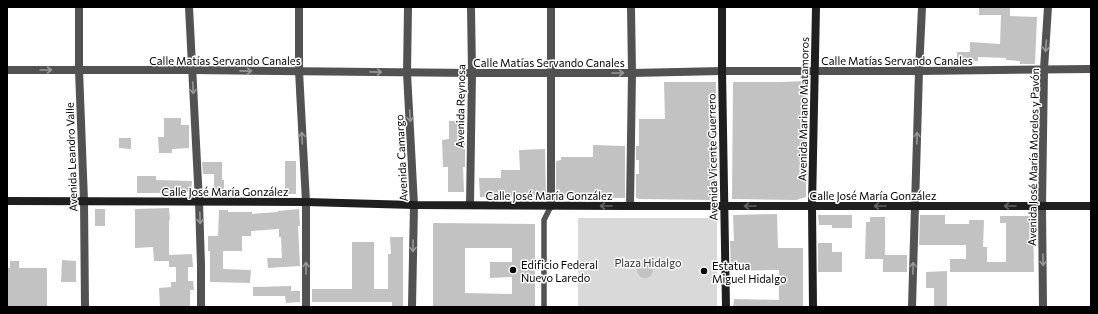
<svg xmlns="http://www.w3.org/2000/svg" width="1098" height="314" viewBox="0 0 1098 314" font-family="Commissioner,sans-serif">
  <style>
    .green { fill: #d9d9d9 }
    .building { fill: #c2c2c2; fill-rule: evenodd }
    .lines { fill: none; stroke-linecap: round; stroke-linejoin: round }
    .pedestrian { stroke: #525252; stroke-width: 5.5 }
    .minor { stroke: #525252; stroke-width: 8 }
    .tertiary { stroke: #525252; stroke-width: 8 }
    .secondary { stroke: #1f1f1f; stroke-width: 8 }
    .oneway { stroke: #979797 }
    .oneway2 { stroke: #626262 }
    .poi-dot { fill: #000; stroke: #fff; stroke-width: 1.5 }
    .labels { text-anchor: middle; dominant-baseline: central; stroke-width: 3; stroke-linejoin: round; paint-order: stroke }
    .street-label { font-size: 11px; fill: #000; stroke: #fff }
    .park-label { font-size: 11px; fill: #303030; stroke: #fff }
    .poi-label { font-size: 11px; fill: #000; stroke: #fff; text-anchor: start }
  </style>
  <rect width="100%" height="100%" fill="#fff"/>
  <rect class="green" x="578" y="218" width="139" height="89"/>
  <g class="building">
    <polygon points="979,7 1010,7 1010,16 1037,17 1035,64 1020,64 1020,61 1006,60 1006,58 978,57 978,61 964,60 964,63 957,63 957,52 970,52 970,42 1000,44 1001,15 979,15"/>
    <polygon points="805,81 806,99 801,99 801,139 806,139 806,197 796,200 732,199 733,82 781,82"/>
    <polygon points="664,82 716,82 715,200 638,199 638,198 636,198 636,174 639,174 639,160 636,160 636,146 639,146 639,119 665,119"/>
    <polygon points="164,118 181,118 181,125 189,125 189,148 172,149 172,153 159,153 158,137 164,137"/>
    <polygon points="449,121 461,121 461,139 465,139 465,167 463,167 464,192 448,192 448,167 443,167 442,140 449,139"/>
    <polygon points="119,138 131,138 131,149 119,148"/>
    <polygon points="593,145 625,146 625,198 560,197 560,194 556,194 556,161 561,160 561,157 593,157"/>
    <polygon points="545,149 546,195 480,197 479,178 501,178 501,170 520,170 519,150"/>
    <rect x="285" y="161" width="11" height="33"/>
    <polygon points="202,162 222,162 222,180 224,180 224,194 214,194 214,174 203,174"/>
    <polygon points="137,176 156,176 156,180 192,181 191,192 170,192 170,193 137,193"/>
    <polygon points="169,208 170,220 169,220 169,255 192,254 193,267 188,267 188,281 193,281 194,290 190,290 190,307 160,307 159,288 171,287 171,282 176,282 176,267 169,267 169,261 154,261 153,247 135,248 135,209"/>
    <rect x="95" y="209" width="10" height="17"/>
    <polygon points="299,209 300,226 298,226 300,266 268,268 267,258 282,258 281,237 279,237 279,229 251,231 251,236 242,236 242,251 223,251 223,269 251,270 250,283 210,282 210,251 208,251 208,236 218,236 219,210 228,210 228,212 252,212 252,214 278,212 278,211"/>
    <polygon points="777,214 778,248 803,248 803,307 733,307 734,299 779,300 779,270 731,271 730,241 734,241 733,215"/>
    <polygon points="818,215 852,215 852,228 832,228 832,225 819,225"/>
    <polygon points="920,215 945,215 945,224 969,224 969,220 984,220 983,247 987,247 987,262 1006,262 1006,223 1000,223 1000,216 1033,216 1034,272 950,272 950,259 966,259 966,245 919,245"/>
    <polygon points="870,217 885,217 885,255 907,255 907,272 883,272 883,259 865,259 866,222 870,222"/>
    <path d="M433,223l102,1v83h-102zM465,248h47v14h-22v16l22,-1v17l-47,-1z"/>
    <polygon points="390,237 403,237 403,307 392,307 392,302 312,302 312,289 352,289 352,242 374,242 374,289 388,289 388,254 391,254"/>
    <polygon points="818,243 832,243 832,252 842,252 842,272 818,272"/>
    <polygon points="62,260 76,261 76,282 61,282"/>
    <polygon points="10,261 19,261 19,268 47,268 47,307 7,307 7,268 10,268"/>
    <circle cx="645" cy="270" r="8"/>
    <polygon points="947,271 947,307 934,307 934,288 926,288 926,272"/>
    <polygon points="291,286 291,291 300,291 300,302 286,303 285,296 253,296 253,287"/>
  </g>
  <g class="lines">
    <polyline class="pedestrian" points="544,307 544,220 551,206"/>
    <g class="minor">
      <polyline points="189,7 199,202 201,265 201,307"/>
      <polyline points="299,7 299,71 306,202 306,307"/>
      <polyline points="408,7 407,73 414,205 412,307"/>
      <polyline points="7,70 192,70 472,73 632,73 722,71 919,71 1091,69"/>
      <polyline points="470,205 472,73 471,7"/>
      <polyline points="551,206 551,7"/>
      <polyline points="630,206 632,73 631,7"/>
      <polyline points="912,307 919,71 922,7"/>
      <polyline points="1043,307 1042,206 1044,69 1048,7"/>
    </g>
    <polyline class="tertiary" points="79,7 79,70 84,201 85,307"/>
    <g class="secondary">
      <polyline points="722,7 722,71 726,307"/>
      <polyline points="7,201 306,202 414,205 630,206 1091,206"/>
      <polyline points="813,307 812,206 816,7"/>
    </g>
  </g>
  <defs><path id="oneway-shaft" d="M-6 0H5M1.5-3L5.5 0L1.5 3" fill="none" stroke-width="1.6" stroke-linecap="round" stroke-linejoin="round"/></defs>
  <g class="oneway">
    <use href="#oneway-shaft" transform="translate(1046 46) rotate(94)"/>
    <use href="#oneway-shaft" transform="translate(46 70)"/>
    <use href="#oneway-shaft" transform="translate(246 71) rotate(1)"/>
    <use href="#oneway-shaft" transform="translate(376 72) rotate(1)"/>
    <use href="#oneway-shaft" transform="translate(618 73)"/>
    <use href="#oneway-shaft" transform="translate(193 88) rotate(87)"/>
    <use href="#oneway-shaft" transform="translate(410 116) rotate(87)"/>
    <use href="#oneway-shaft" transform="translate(302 138) rotate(-93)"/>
    <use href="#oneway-shaft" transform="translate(917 138) rotate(-88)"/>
    <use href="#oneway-shaft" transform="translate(200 218) rotate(88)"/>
    <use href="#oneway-shaft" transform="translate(413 246) rotate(91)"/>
    <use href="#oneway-shaft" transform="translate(1043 260) rotate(89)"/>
    <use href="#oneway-shaft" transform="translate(306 268) rotate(-90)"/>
    <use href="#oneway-shaft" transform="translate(913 268) rotate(-88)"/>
  </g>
  <g class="oneway2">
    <use href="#oneway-shaft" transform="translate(606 206) rotate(-180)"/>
    <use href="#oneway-shaft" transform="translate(750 206) rotate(180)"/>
    <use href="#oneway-shaft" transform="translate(880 206) rotate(180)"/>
    <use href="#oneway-shaft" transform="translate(1010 206) rotate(-180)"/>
  </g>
  <g class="poi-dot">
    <circle cx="513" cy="270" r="4"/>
    <circle cx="704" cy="271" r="4"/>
  </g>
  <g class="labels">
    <g class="street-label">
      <text x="225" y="60">Calle Matías Servando Canales</text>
      <text x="897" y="60">Calle Matías Servando Canales</text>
      <text x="549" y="62">Calle Matías Servando Canales</text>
      <text transform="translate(460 106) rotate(-89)">Avenida Reynosa</text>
      <text transform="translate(803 109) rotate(-89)">Avenida Mariano Matamoros</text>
      <text transform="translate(71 157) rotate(-92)">Avenida Leandro Valle</text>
      <text transform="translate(712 157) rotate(-91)">Avenida Vicente Guerrero</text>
      <text transform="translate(1033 157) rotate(-89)">Avenida José María Morelos y Pavón</text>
      <text transform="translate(401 158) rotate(-93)">Avenida Camargo</text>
      <text x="225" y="191">Calle José María González</text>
      <text x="549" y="195">Calle José María González</text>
      <text x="873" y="195">Calle José María González</text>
    </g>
    <g class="park-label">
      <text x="648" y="262">Plaza Hidalgo</text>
    </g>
    <g class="poi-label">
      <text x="521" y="264">Edificio Federal<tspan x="521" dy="13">Nuevo Laredo</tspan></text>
      <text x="712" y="265">Estatua<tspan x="712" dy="13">Miguel Hidalgo</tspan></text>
    </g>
  </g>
  <rect width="1098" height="314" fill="none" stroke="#000000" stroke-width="16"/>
</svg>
